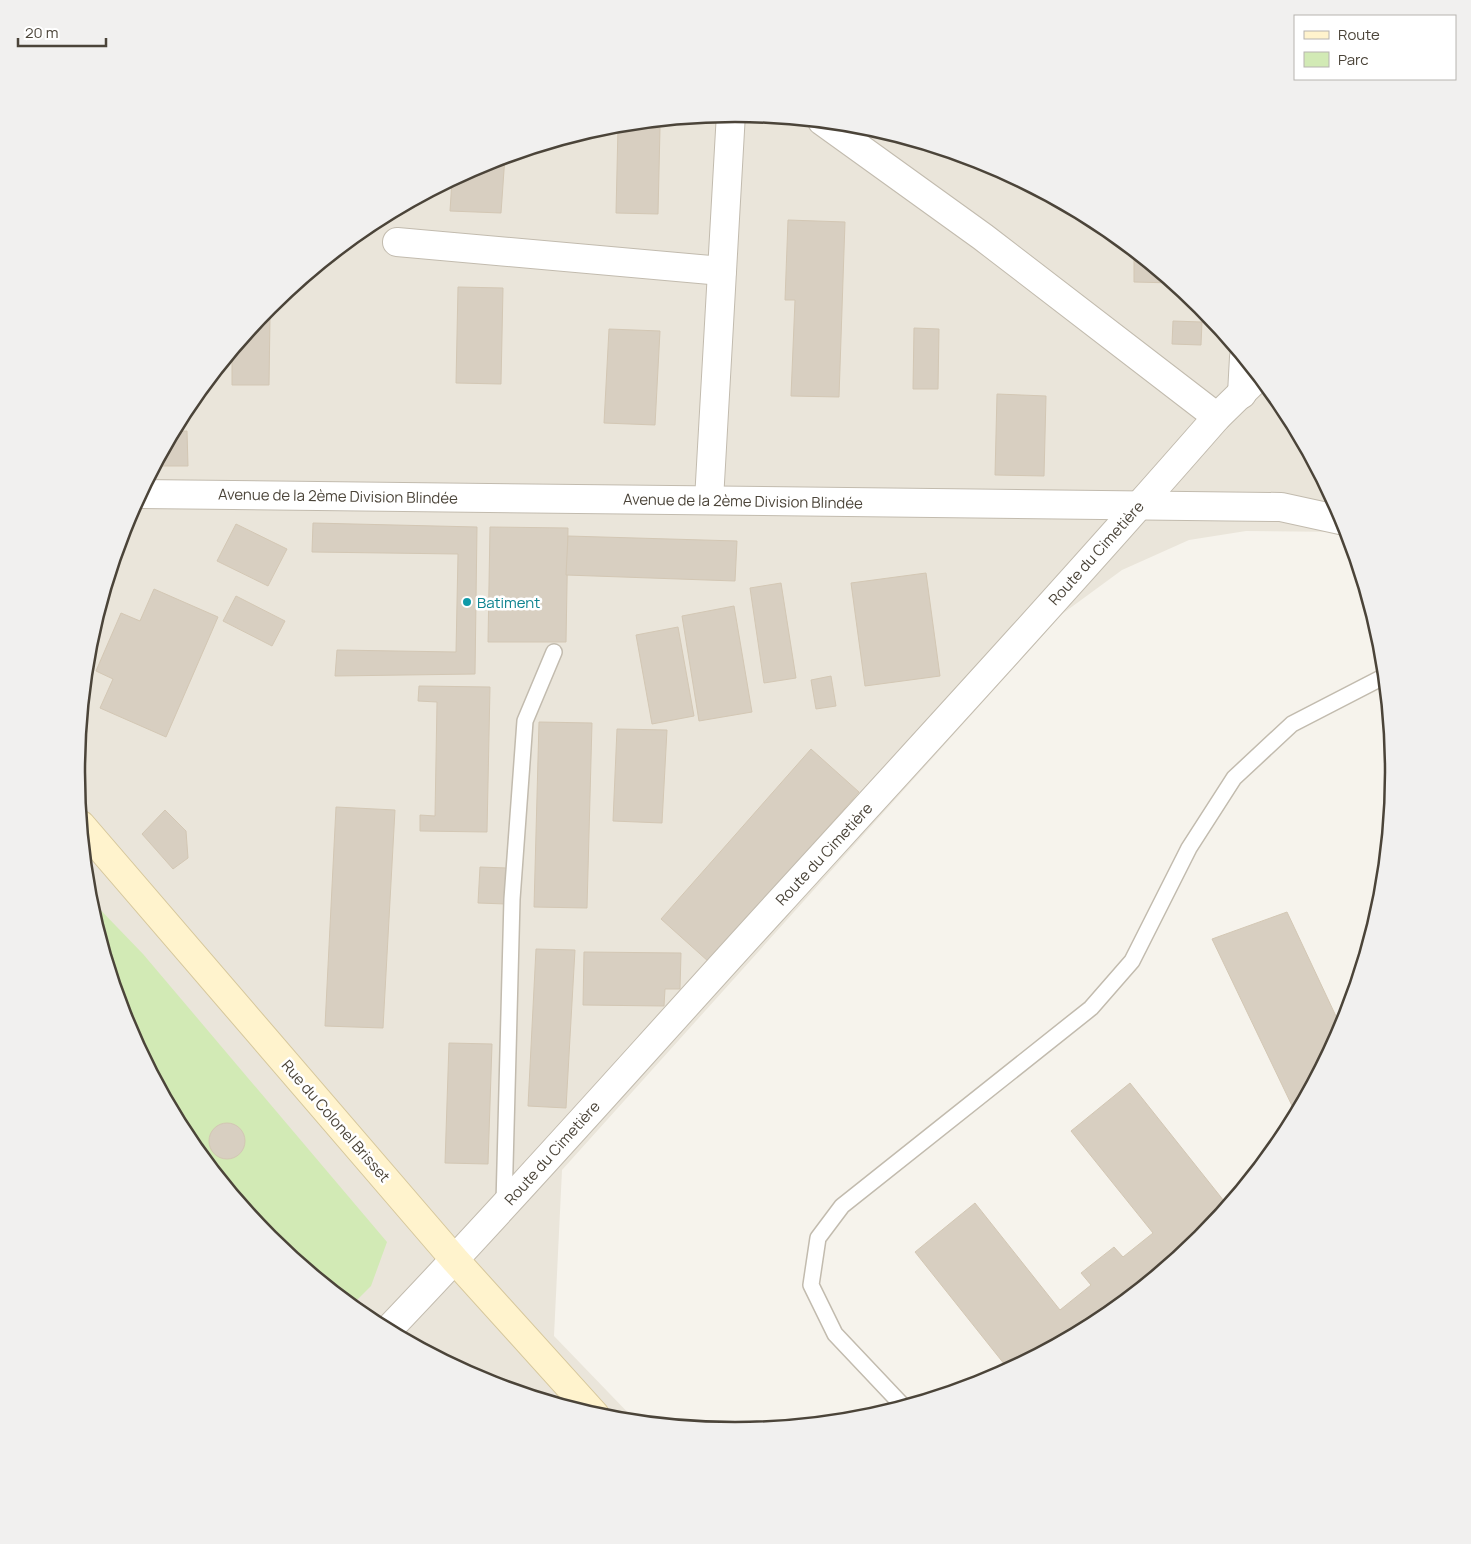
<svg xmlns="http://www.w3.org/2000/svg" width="1471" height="1544" viewBox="0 0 1471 1544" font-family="Manrope,sans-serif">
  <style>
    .residential { fill: #eae5da }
    .green { fill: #d2eab5 }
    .building { fill: #d8cfc1; stroke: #d3c7b4 }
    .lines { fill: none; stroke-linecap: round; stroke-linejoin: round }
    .lane-casing { stroke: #c2bbae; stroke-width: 18 }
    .street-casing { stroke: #c2bbae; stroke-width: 30 }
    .secondary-casing { stroke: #d6c79b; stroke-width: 30 }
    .lane { stroke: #fff; stroke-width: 15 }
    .street { stroke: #fff; stroke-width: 28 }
    .secondary { stroke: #fff3cd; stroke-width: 28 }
    .culture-dot { fill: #0f9aa8; stroke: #fff; stroke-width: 2 }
    .labels { text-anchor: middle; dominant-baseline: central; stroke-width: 5; stroke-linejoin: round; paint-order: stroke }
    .street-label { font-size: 15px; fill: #4b4439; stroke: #fff }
    .culture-label { font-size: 15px; fill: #0d838f; stroke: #fff; text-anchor: start }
    .rim { fill: none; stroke: #4b4439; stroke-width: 2.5 }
  </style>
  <rect width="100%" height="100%" fill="#f6f3ec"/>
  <polygon class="residential" points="736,113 864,125 988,163 1102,224 1202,306 1284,406 1345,520 1348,532 1246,531 1189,540 1122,570 1062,614 562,1170 554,1336 636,1421 607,1419 483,1381 369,1320 269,1238 187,1138 126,1024 89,900 76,772 89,643 127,519 188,406 270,306 369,224 483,163 607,125"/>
  <polygon class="green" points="89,898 143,954 387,1242 371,1286 351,1306 269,1238 187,1138 126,1024"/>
  <g class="building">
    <polygon points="618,127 660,128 658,214 616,213"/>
    <polygon points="505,156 501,213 450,211 452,180 483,163"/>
    <polygon points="788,220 845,222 839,397 791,396 795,300 785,300"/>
    <polygon points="1134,250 1173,283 1134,282"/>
    <polygon points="458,287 503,288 501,384 456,383"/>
    <polygon points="261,316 270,316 269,385 232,385 232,351"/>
    <polygon points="1173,321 1202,322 1201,345 1172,344"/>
    <polygon points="914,328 939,329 938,389 913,389"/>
    <polygon points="609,329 660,331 655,425 604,423"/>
    <polygon points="997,394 1046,396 1044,476 995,475"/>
    <polygon points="187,431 188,466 162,466 162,454 173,432"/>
    <polygon points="313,523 477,527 475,674 335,676 337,650 456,652 458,554 312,552"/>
    <polygon points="236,524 287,549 268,586 217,561"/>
    <polygon points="490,527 568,528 566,642 488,642"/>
    <polygon points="568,536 737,541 735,581 566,575"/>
    <polygon points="926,573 940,676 865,686 851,583"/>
    <polygon points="781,583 796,678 764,683 750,588"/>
    <polygon points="154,589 218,617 166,737 100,708 113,679 96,671 121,613 140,621"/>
    <polygon points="236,596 285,621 272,646 223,621"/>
    <polygon points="734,606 752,712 699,721 682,616"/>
    <polygon points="678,627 694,716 652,724 636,635"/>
    <polygon points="831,676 836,706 816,709 811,680"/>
    <polygon points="419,686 490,687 487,832 420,831 420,815 435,816 437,702 418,701"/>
    <polygon points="539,722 592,723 587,908 534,907"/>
    <polygon points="617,729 667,730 662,823 613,821"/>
    <polygon points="811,749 859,792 709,962 661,919"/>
    <polygon points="336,807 395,810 383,1028 325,1026"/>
    <polygon points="165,810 186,831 188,858 173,869 142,834"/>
    <polygon points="480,867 507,868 506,904 478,903"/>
    <polygon points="1287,912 1342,1029 1296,1114 1212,939"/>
    <polygon points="536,949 575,950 566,1108 528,1106"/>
    <polygon points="584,952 681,953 680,989 665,989 664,1006 583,1005"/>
    <polygon points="449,1043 492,1044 488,1164 445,1163"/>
    <polygon points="1130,1083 1228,1206 1201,1238 1102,1320 1009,1370 915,1252 975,1203 1060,1310 1091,1285 1081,1273 1114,1247 1123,1257 1153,1233 1071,1131"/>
    <circle cx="227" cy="1141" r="18"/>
  </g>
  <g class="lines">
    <g class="lane-casing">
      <g id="lane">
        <polyline points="504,1204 512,899 525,721 554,652"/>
        <polyline points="904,1407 835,1334 811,1285 818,1238 842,1206 1091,1008 1132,961 1189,848 1234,778 1292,724 1385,676"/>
      </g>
    </g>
    <g class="street-casing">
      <g id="street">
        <polyline points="822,121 983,237 1217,417"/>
        <polyline points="397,242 722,271"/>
        <polyline points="1242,394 1244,357"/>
        <polyline points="140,494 1281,507 1345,521"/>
        <polyline points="709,500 731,113"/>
        <path d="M388,1330c133,-139 259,-283 389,-425 148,-162 296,-323 440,-488l42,-41"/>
      </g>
    </g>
    <g class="secondary-casing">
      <polyline id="secondary" points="81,825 455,1260 595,1415"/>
    </g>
    <use href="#lane" class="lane"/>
    <use href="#street" class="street"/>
    <use href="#secondary" class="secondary"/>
  </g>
  <circle class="culture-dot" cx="467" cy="602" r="5"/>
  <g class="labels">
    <g class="street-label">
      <text transform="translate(338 496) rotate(1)">Avenue de la 2ème Division Blindée</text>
      <text transform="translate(743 501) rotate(1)">Avenue de la 2ème Division Blindée</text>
      <text transform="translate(1096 553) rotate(-48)">Route du Cimetière</text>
      <text transform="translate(824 854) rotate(-47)">Route du Cimetière</text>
      <text transform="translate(336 1121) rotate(49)">Rue du Colonel Brisset</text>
      <text transform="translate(552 1153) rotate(-48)">Route du Cimetière</text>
    </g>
    <g class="culture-label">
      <text x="477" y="602">Batiment</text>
    </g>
  </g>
  <path d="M0 0H1471V1544H0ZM85 772a650 650 0 1 1 1300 0a650 650 0 1 1-1300 0Z" fill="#f1f0ef" fill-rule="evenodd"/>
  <path class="rim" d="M85 772a650 650 0 1 1 1300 0a650 650 0 1 1-1300 0Z"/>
  <rect x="1294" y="15" width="162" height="65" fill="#ffffff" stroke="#b7b4b0"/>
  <rect x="1304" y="31" width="25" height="8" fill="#fff3cd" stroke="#b7b4b0"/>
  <text x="1338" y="40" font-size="15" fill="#4b4439">Route</text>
  <rect x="1304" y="52" width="25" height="15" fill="#d2eab5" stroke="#b7b4b0"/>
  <text x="1338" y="65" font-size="15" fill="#4b4439">Parc</text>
  <path d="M18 38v8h88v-8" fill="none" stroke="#4b4439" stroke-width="2.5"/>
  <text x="25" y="38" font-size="15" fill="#4b4439" stroke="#ffffff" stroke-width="4" paint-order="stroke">20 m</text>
</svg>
